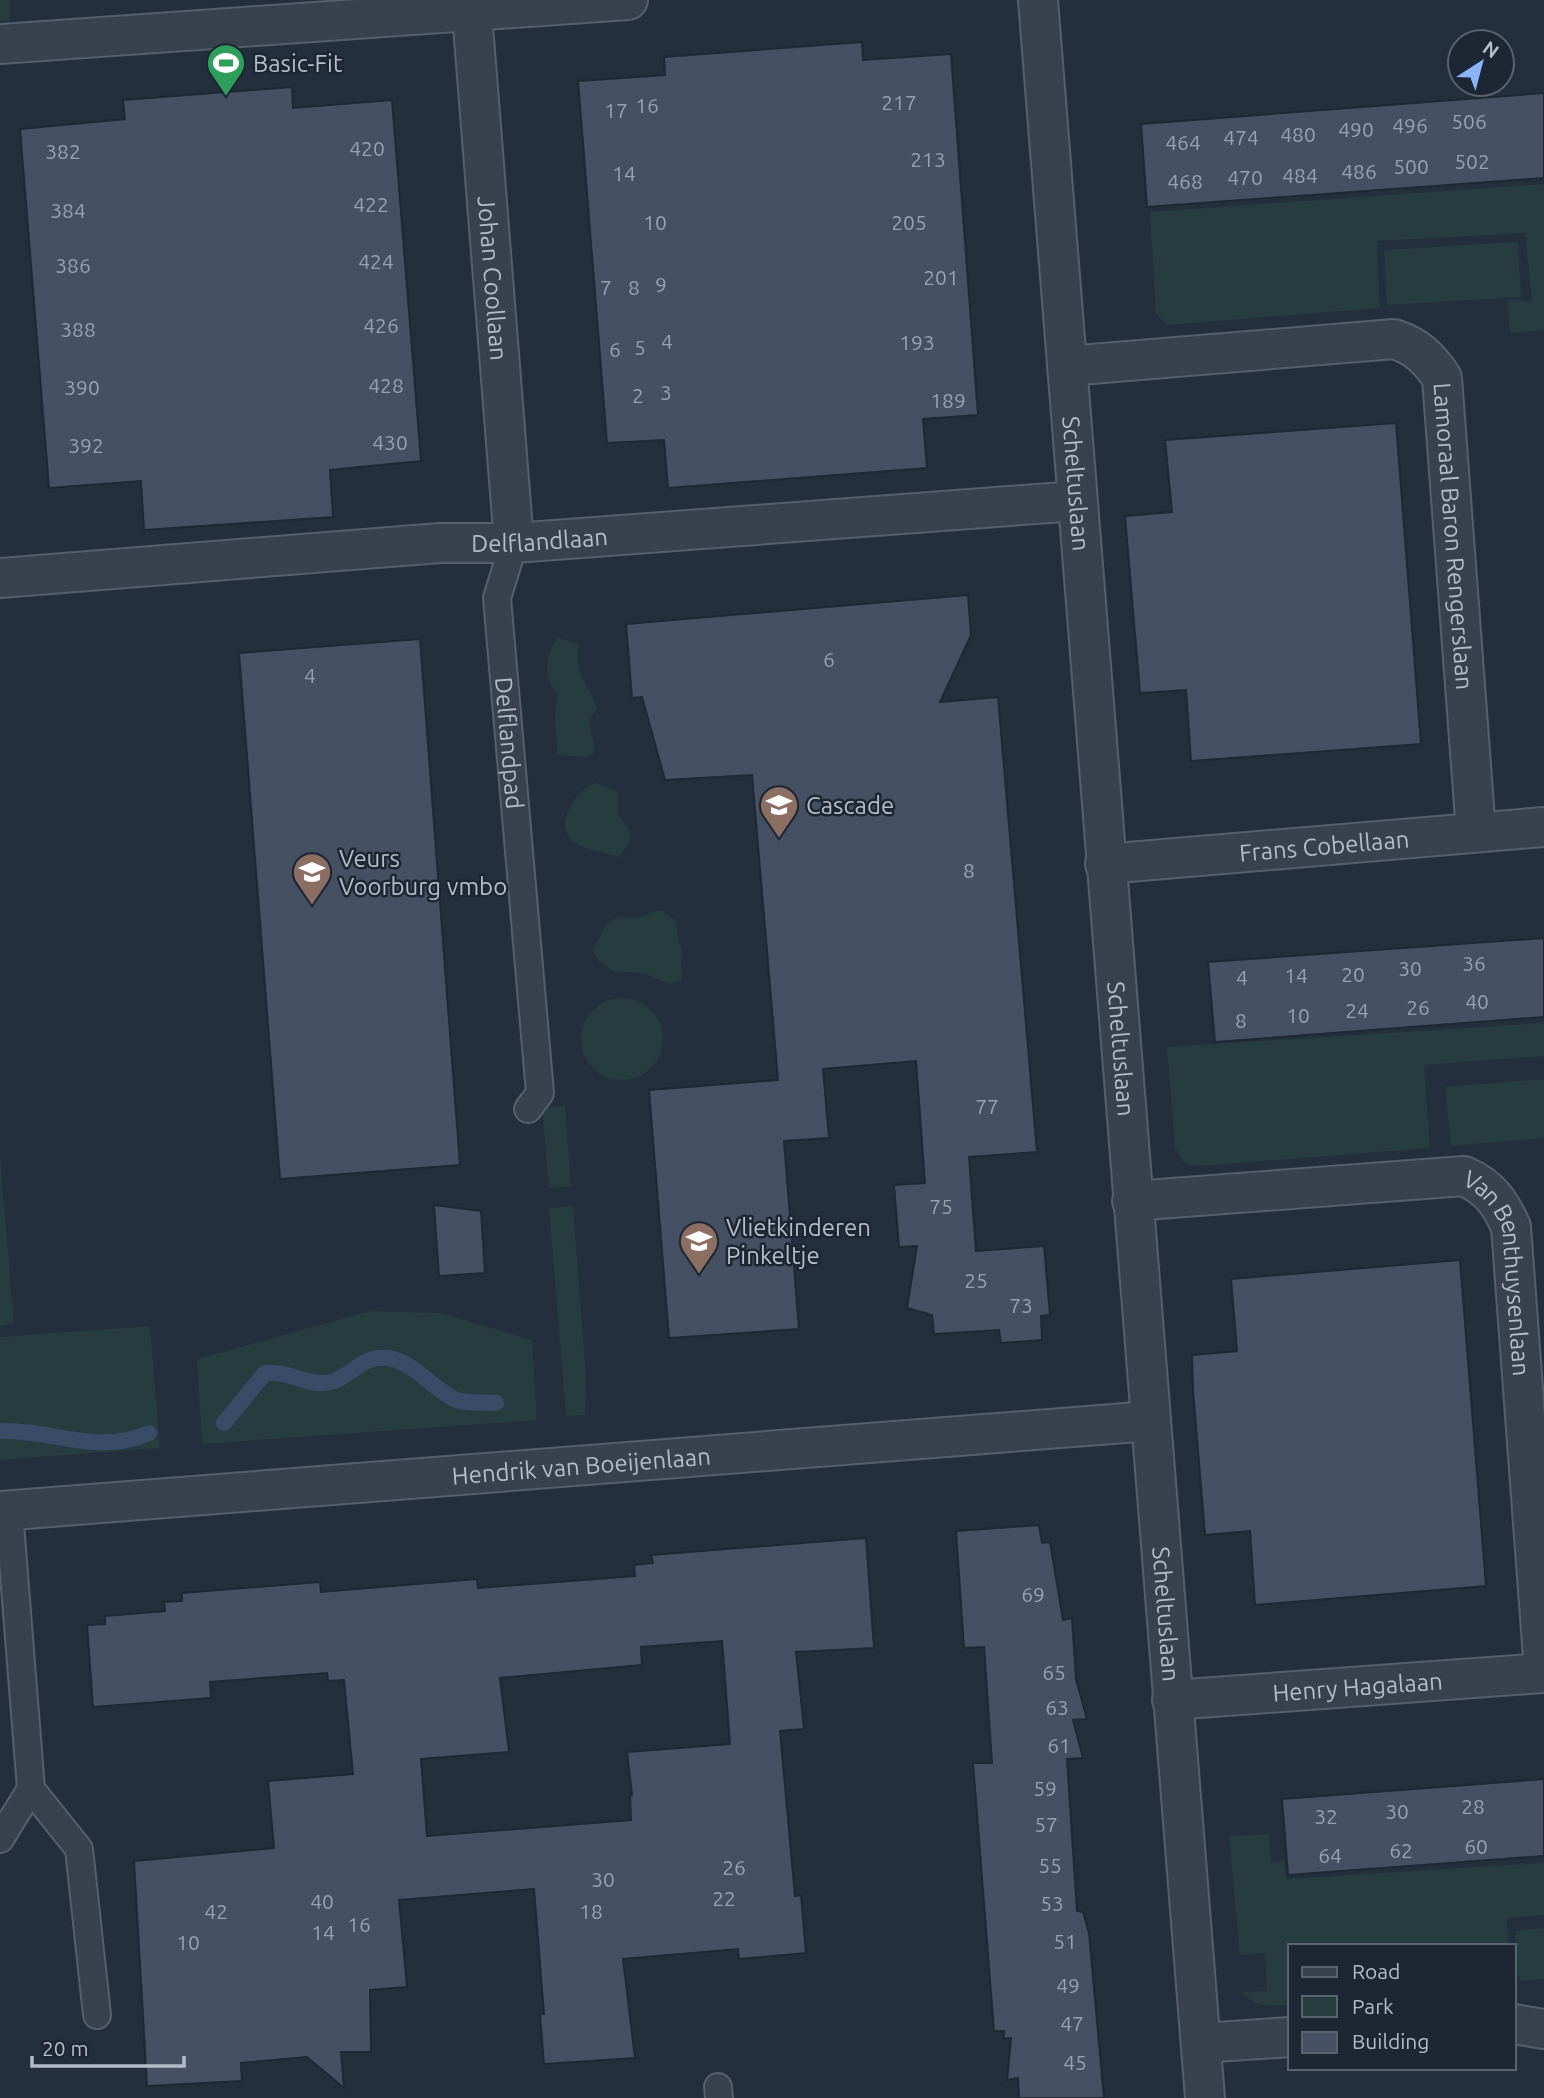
<svg xmlns="http://www.w3.org/2000/svg" width="1544" height="2098" viewBox="0 0 1544 2098" font-family="Ubuntu,sans-serif">
  <style>
    .green { fill: #263c3f }
    .lines { fill: none; stroke-linecap: round; stroke-linejoin: round }
    .stream { stroke: #394c67; stroke-width: 16 }
    .building { fill: #455162; stroke: #1f2835; stroke-width: 2; fill-rule: evenodd }
    .lane-casing { stroke: #565f6c; stroke-width: 30 }
    .street-casing { stroke: #565f6c; stroke-width: 42 }
    .lane { stroke: #38414e; stroke-width: 26 }
    .street { stroke: #38414e; stroke-width: 38 }
    .labels { text-anchor: middle; dominant-baseline: central; stroke-width: 5; stroke-linejoin: round; paint-order: stroke }
    .number-label { font-size: 21px; fill: #98a1af }
    .poi-label { font-size: 24px; fill: #b4bcc9; stroke: #1d2633; text-anchor: start }
    .street-label { font-size: 24px; fill: #b4bcc9; stroke: #1d2633 }
  </style>
  <rect width="100%" height="100%" fill="#242f3e"/>
  <g class="green">
    <rect x="0" y="0" width="10" height="21"/>
    <polygon points="1544,184 1544,330 1510,333 1507,299 1532,302 1525,233 1377,241 1380,308 1167,325 1156,313 1150,212"/>
    <polygon points="1518,242 1521,297 1387,305 1384,250"/>
    <path d="M557,638l22,5c-6,30 8,39 18,65l-8,13 6,29 -5,7 -33,-2 -2,-46 3,-14c-15,-20 -14,-36 -1,-57z"/>
    <path d="M596,783l22,9v22l13,20 -2,9 -10,14c-12,-4 -28,-6 -38,-11 -32,-14 -8,-56 15,-63z"/>
    <path d="M659,910c19,10 17,10 19,29 0,1 4,11 4,11 0,10 -3,13 1,22l-2,9 -11,3 -27,-11 -30,-2 -14,-10 -6,-11 14,-26 12,-8 14,3z"/>
    <circle cx="622" cy="1039" r="41"/>
    <polygon points="1544,1023 1544,1056 1424,1065 1430,1148 1199,1166 1184,1163 1175,1148 1167,1047"/>
    <polygon points="1544,1079 1544,1138 1451,1146 1445,1087"/>
    <polygon points="565,1106 571,1186 549,1188 542,1108"/>
    <polygon points="0,1157 14,1324 0,1326"/>
    <polygon points="573,1206 586,1377 585,1415 566,1416 549,1208"/>
    <polygon points="370,1311 441,1313 532,1340 537,1420 202,1444 197,1359"/>
    <polygon points="150,1326 160,1448 0,1460 0,1337"/>
    <path d="M1269,1834l2,28 13,-1 2,18 258,-16v52l-37,3 2,28h-219v59c-20,1 -34,3 -48,-13l25,-1 -2,-38 -25,2 -11,-119z"/>
    <polygon points="1544,1928 1544,1979 1519,1981 1515,1931"/>
  </g>
  <g class="lines">
    <g class="stream">
      <path d="M224,1423l41,-50c27,-3 44,16 69,8 19,-7 30,-26 53,-23 28,3 46,33 70,42 11,4 27,2 39,3"/>
      <path d="M0,1431c53,-2 97,25 149,2"/>
    </g>
  </g>
  <g class="building">
    <polygon points="862,42 863,60 951,54 978,415 923,419 927,468 668,488 664,440 607,443 578,81 665,75 664,57"/>
    <polygon points="292,87 293,108 392,100 421,461 330,470 333,517 144,530 141,481 49,488 20,129 125,119 123,100"/>
    <polygon points="1544,93 1544,178 1147,207 1141,124"/>
    <polygon points="1396,423 1421,744 1191,761 1186,690 1140,693 1125,516 1172,512 1165,440"/>
    <polygon points="968,595 971,635 940,702 998,697 1037,1152 969,1157 976,1251 1044,1246 1050,1315 1041,1316 1042,1340 1001,1343 999,1330 934,1334 932,1315 907,1308 917,1246 899,1247 894,1185 925,1183 916,1061 823,1069 829,1138 784,1141 799,1329 669,1338 649,1090 778,1080 752,775 665,780 642,697 632,698 626,624"/>
    <polygon points="420,639 460,1165 280,1179 239,653"/>
    <polygon points="1544,938 1544,1017 1215,1042 1208,962"/>
    <polygon points="434,1205 481,1211 485,1273 439,1276"/>
    <polygon points="1460,1260 1486,1586 1255,1605 1250,1531 1205,1535 1193,1391 1192,1355 1237,1351 1231,1279"/>
    <polygon points="1039,1525 1042,1543 1050,1542 1063,1620 1072,1618 1076,1679 1087,1719 1073,1720 1083,1758 1067,1759 1077,1911 1083,1912 1089,1933 1104,2098 1019,2098 1018,2078 1007,2080 1011,2038 1004,2039 1004,2031 994,2031 973,1763 992,1763 984,1647 964,1648 956,1531"/>
    <path d="M866,1538l8,110 -78,4 8,77 -24,2 15,165 6,-1 5,58 -67,6 -1,-10 -115,10 12,99 -91,6 -4,-50h4l-10,-125 -135,11 8,87 -37,3 1,62h-30l3,36 -37,-31 -66,6 1,18 -95,5 -13,-225 140,-13 -6,-67 85,-7 -9,-94 -16,1 -1,-8 -117,9 1,16 -118,9 -6,-82 18,-1v-8l60,-5 -1,-9 18,-1v-8l138,-11 1,10 156,-13 1,9 157,-12 -1,-11 19,-2 -2,-8zM722,1641l8,103 -103,8 5,43 -2,1 1,24 -204,16 -6,-77 88,-7 -9,-74 142,-13 -1,-18z"/>
    <polygon points="1544,1779 1544,1856 1288,1875 1282,1799"/>
  </g>
  <g class="lines">
    <g class="lane-casing">
      <g id="lane">
        <path id="s1" d="M514,543l-17,55 43,495 -12,16"/>
        <polyline points="9,1511 31,1789 79,1849 97,2015"/>
        <polyline points="0,1839 31,1789"/>
        <polyline points="718,2087 719,2098"/>
      </g>
    </g>
    <g class="street-casing">
      <g id="street">
        <path id="s2" d="M1038,0l167,2098"/>
        <path id="s3" d="M472,13l42,530"/>
        <polyline points="0,44 628,0"/>
        <path id="s4" d="M1067,366l327,-27c22,7 35,19 48,39l34,454"/>
        <path id="s5" d="M0,578l440,-35h74l563,-42"/>
        <path id="s6" d="M1105,864l439,-37"/>
        <path id="s7" d="M1132,1201l332,-25c25,11 36,26 47,51l33,444"/>
        <path id="s8" d="M0,1511l1151,-90"/>
        <path id="s9" d="M1172,1700l372,-27"/>
        <polyline points="1514,2024 1544,2029"/>
        <polyline points="1201,2043 1290,2037"/>
      </g>
    </g>
    <use href="#lane" class="lane"/>
    <use href="#street" class="street"/>
  </g>
  <defs>
    <g id="stadium-pin" transform="scale(2.0125)"><path d="M0 17L-7.5 6A9.5 9.5 0 1 1 7.5 6Z" fill="#2e9e5b" stroke="#1d2633"/><path d="M0-5a6.5 5 0 1 0 0 10a6.5 5 0 1 0 0-10ZM-3.5-1.8h7v3.6h-7Z" fill="#fff"/></g>
    <g id="school-pin" transform="scale(2.0125)"><path d="M0 17L-7.5 6A9.5 9.5 0 1 1 7.5 6Z" fill="#8d6e63" stroke="#1d2633"/><path d="M0-5L7-2L0 1L-7-2ZM-4 1L0 2.5L4 1V4Q0 6-4 4Z" fill="#fff"/></g>
  </defs>
  <g fill-rule="evenodd">
    <use href="#stadium-pin" x="226" y="63"/>
    <use href="#school-pin" x="779" y="805"/>
    <use href="#school-pin" x="312" y="872"/>
    <use href="#school-pin" x="699" y="1241"/>
  </g>
  <g class="labels">
    <g class="number-label">
      <text x="899" y="102">217</text>
      <text x="647" y="105">16</text>
      <text x="616" y="110">17</text>
      <text x="1469" y="121">506</text>
      <text x="1410" y="125">496</text>
      <text x="1356" y="129">490</text>
      <text x="1298" y="134">480</text>
      <text x="1241" y="137">474</text>
      <text x="1183" y="142">464</text>
      <text x="367" y="148">420</text>
      <text x="63" y="151">382</text>
      <text x="928" y="159">213</text>
      <text x="1472" y="161">502</text>
      <text x="1411" y="166">500</text>
      <text x="1359" y="171">486</text>
      <text x="624" y="173">14</text>
      <text x="1300" y="175">484</text>
      <text x="1245" y="177">470</text>
      <text x="1185" y="181">468</text>
      <text x="371" y="204">422</text>
      <text x="68" y="210">384</text>
      <text x="655" y="222">10</text>
      <text x="909" y="222">205</text>
      <text x="376" y="261">424</text>
      <text x="73" y="265">386</text>
      <text x="941" y="277">201</text>
      <text x="661" y="284">9</text>
      <text x="606" y="287">7</text>
      <text x="634" y="287">8</text>
      <text x="381" y="325">426</text>
      <text x="78" y="329">388</text>
      <text x="667" y="341">4</text>
      <text x="917" y="342">193</text>
      <text x="640" y="347">5</text>
      <text x="615" y="349">6</text>
      <text x="386" y="385">428</text>
      <text x="82" y="387">390</text>
      <text x="666" y="392">3</text>
      <text x="638" y="395">2</text>
      <text x="948" y="400">189</text>
      <text x="390" y="442">430</text>
      <text x="86" y="445">392</text>
      <text x="829" y="659">6</text>
      <text x="310" y="675">4</text>
      <text x="969" y="870">8</text>
      <text x="1474" y="963">36</text>
      <text x="1410" y="968">30</text>
      <text x="1353" y="974">20</text>
      <text x="1296" y="975">14</text>
      <text x="1242" y="977">4</text>
      <text x="1477" y="1001">40</text>
      <text x="1418" y="1007">26</text>
      <text x="1357" y="1010">24</text>
      <text x="1298" y="1015">10</text>
      <text x="1241" y="1020">8</text>
      <text x="987" y="1106">77</text>
      <text x="941" y="1206">75</text>
      <text x="976" y="1280">25</text>
      <text x="1021" y="1305">73</text>
      <text x="1033" y="1594">69</text>
      <text x="1054" y="1672">65</text>
      <text x="1057" y="1707">63</text>
      <text x="1059" y="1745">61</text>
      <text x="1045" y="1788">59</text>
      <text x="1473" y="1806">28</text>
      <text x="1397" y="1811">30</text>
      <text x="1326" y="1816">32</text>
      <text x="1046" y="1824">57</text>
      <text x="1476" y="1846">60</text>
      <text x="1401" y="1850">62</text>
      <text x="1330" y="1855">64</text>
      <text x="1050" y="1865">55</text>
      <text x="734" y="1867">26</text>
      <text x="603" y="1879">30</text>
      <text x="724" y="1898">22</text>
      <text x="322" y="1901">40</text>
      <text x="1052" y="1903">53</text>
      <text x="216" y="1911">42</text>
      <text x="591" y="1911">18</text>
      <text x="359" y="1924">16</text>
      <text x="323" y="1932">14</text>
      <text x="1065" y="1941">51</text>
      <text x="188" y="1942">10</text>
      <text x="1068" y="1985">49</text>
      <text x="1072" y="2023">47</text>
      <text x="1075" y="2062">45</text>
    </g>
    <g class="poi-label">
      <text x="253" y="63">Basic-Fit</text>
      <text x="806" y="805">Cascade</text>
      <text x="339" y="858">Veurs<tspan x="339" dy="28">Voorburg vmbo</tspan></text>
      <text x="726" y="1227">Vlietkinderen<tspan x="726" dy="28">Pinkeltje</tspan></text>
    </g>
    <g class="street-label">
      <text stroke="none"><textPath href="#s3" startOffset="266">Johan Coollaan</textPath></text>
      <text stroke="none"><textPath href="#s2" startOffset="485">Scheltuslaan</textPath></text>
      <text stroke="none"><textPath href="#s4" startOffset="550">Lamoraal Baron Rengerslaan</textPath></text>
      <text stroke="none"><textPath href="#s5" startOffset="541">Delflandlaan</textPath></text>
      <text stroke="none"><textPath href="#s1" startOffset="203">Delflandpad</textPath></text>
      <text stroke="none"><textPath href="#s6" startOffset="220">Frans Cobellaan</textPath></text>
      <text stroke="none"><textPath href="#s2" startOffset="1052">Scheltuslaan</textPath></text>
      <text stroke="none"><textPath href="#s7" startOffset="444">Van Benthuysenlaan</textPath></text>
      <text stroke="none"><textPath href="#s8" startOffset="583">Hendrik van Boeijenlaan</textPath></text>
      <text stroke="none"><textPath href="#s2" startOffset="1619">Scheltuslaan</textPath></text>
      <text stroke="none"><textPath href="#s9" startOffset="186">Henry Hagalaan</textPath></text>
    </g>
  </g>
  <rect x="1288" y="1944" width="228" height="126" fill="#1d2633" stroke="#59626f" stroke-width="2"/>
  <rect x="1302" y="1967" width="35" height="10" fill="#38414e" stroke="#59626f" stroke-width="2"/>
  <text x="1352" y="1979" font-size="21" fill="#b4bcc9">Road</text>
  <rect x="1302" y="1996" width="35" height="21" fill="#263c3f" stroke="#59626f" stroke-width="2"/>
  <text x="1352" y="2014" font-size="21" fill="#b4bcc9">Park</text>
  <rect x="1302" y="2032" width="35" height="21" fill="#455162" stroke="#59626f" stroke-width="2"/>
  <text x="1352" y="2049" font-size="21" fill="#b4bcc9">Building</text>
  <g transform="translate(1481 63) rotate(36)"><circle r="33" fill="#1d2633" stroke="#59626f" stroke-width="2"/>
  <path d="M0-5L12 26L0 18L-12 26Z" fill="#8ab4f8"/>
  <text y="-10" font-size="19" font-weight="bold" text-anchor="middle" fill="#b4bcc9">N</text>
  </g>
  <path d="M32 2056v10h152v-10" fill="none" stroke="#b4bcc9" stroke-width="3.5"/>
  <text x="42" y="2056" font-size="21" fill="#b4bcc9" stroke="#1d2633" stroke-width="5" paint-order="stroke">20 m</text>
</svg>
